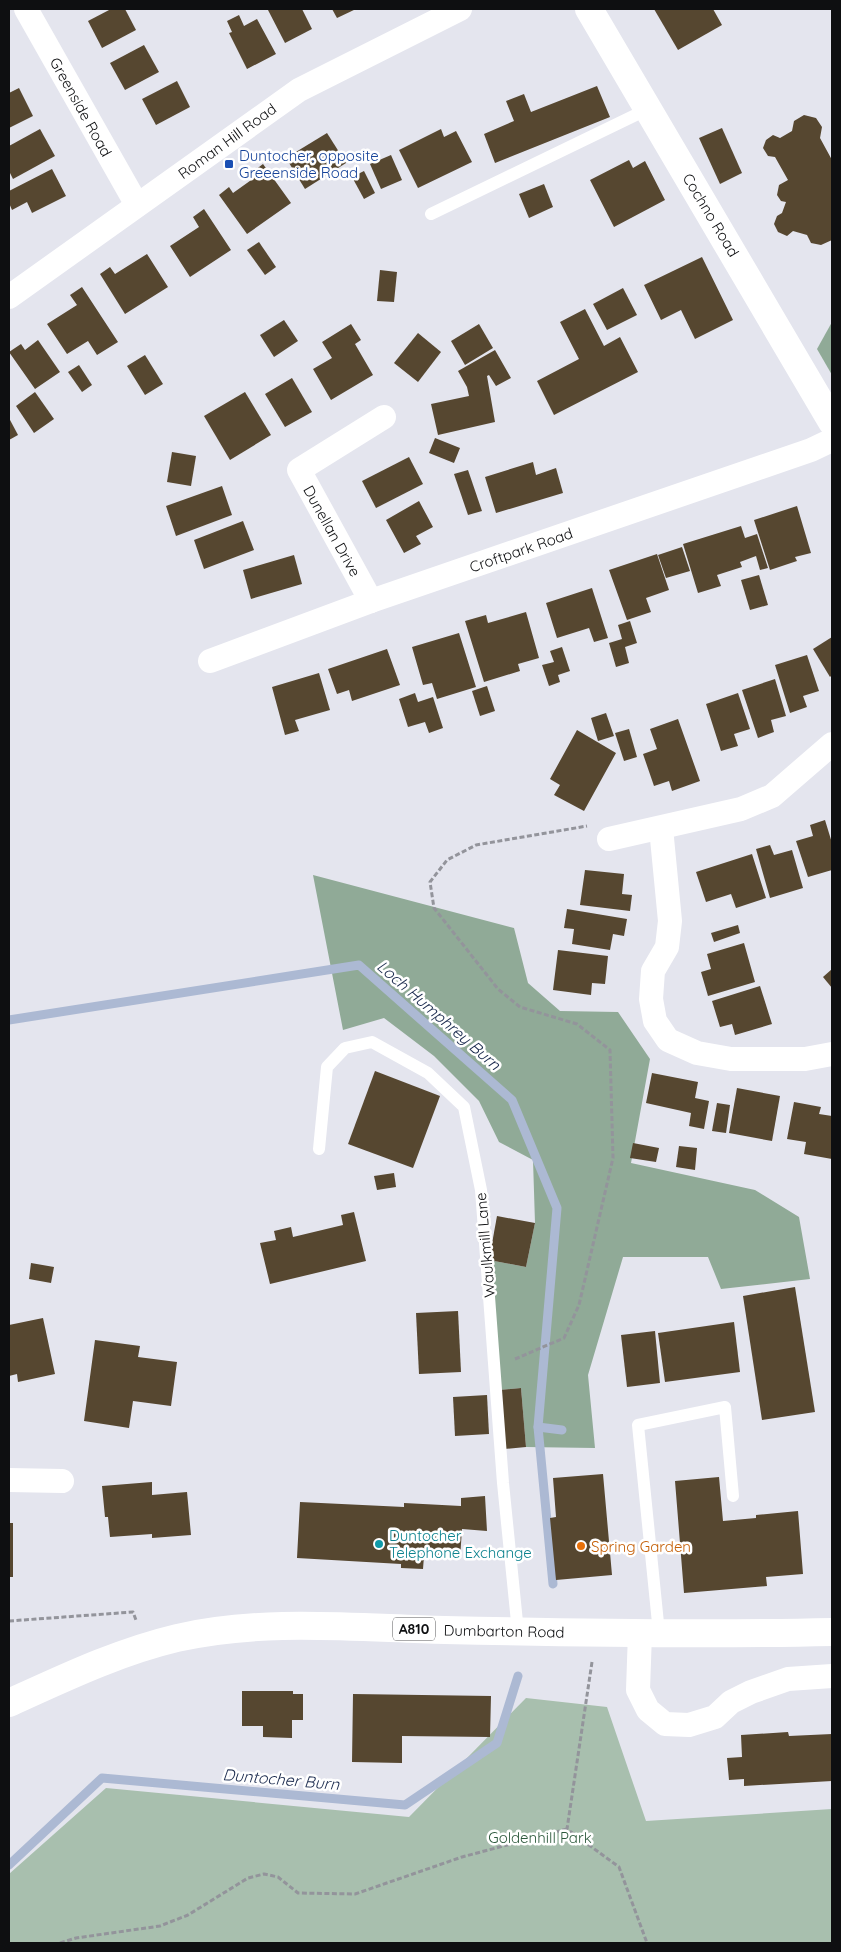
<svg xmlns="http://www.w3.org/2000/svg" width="841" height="1952" viewBox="0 0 841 1952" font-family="Quicksand,sans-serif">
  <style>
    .green { fill: #a8bfae }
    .forest { fill: #90aa97 }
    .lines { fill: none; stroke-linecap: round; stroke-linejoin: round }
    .stream { stroke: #acb9d3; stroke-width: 9 }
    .building { fill: #564730 }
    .path { stroke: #93949b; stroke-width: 3; stroke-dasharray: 5 2.5; stroke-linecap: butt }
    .service { stroke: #fff; stroke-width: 12 }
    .minor { stroke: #fff; stroke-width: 24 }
    .tertiary { stroke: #fff; stroke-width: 28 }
    .primary { stroke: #fff; stroke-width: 28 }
    .transit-dot { fill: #1a4fb4; stroke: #fff; stroke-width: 2 }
    .culture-dot { fill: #0f9aa8; stroke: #fff; stroke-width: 2 }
    .food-dot { fill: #e8710a; stroke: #fff; stroke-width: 2 }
    .labels { text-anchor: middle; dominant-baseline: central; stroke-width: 5; stroke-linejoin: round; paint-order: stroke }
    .shield { fill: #fff; stroke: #565758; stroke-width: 1 }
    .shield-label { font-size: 14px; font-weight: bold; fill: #0e0f11 }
    .street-label { font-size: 15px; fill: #0e0f11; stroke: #fff }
    .transit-label { font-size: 15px; fill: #164399; stroke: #fff; text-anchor: start }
    .culture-label { font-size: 15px; fill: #0d838f; stroke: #fff; text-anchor: start }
    .food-label { font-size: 15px; fill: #c56008; stroke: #fff; text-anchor: start }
    .park-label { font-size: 15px; fill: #2b583b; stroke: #fff }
    .water-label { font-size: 16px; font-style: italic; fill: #18284c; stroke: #fff }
  </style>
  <rect width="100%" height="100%" fill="#e4e5ee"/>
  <polygon class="green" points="526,1698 607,1707 646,1821 832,1809 832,1943 9,1943 9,1874 106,1788 409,1817"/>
  <g class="forest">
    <polygon points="832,322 832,375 817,349"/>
    <polygon points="313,875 514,928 528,983 560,1011 618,1012 650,1059 631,1163 755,1190 799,1217 810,1279 721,1289 708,1257 623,1257 588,1375 595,1448 526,1447 521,1388 499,1390 489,1260 526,1267 535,1223 533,1160 499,1142 479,1101 434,1056 384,1018 343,1030"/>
  </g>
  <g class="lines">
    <g class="stream">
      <polyline points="9,1020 359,965 512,1100 557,1208 538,1427 553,1584"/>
      <polyline points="538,1427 562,1430"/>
      <polyline points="9,1865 102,1778 405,1805 497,1743 518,1676"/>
    </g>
  </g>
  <g class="building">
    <polygon points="111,9 125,9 136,30 102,48 88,21"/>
    <polygon points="270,9 302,9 312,29 285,43 268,10"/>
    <polygon points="332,9 356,9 337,18"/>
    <polygon points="654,9 713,9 722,25 678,50"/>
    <polygon points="239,15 244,26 257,19 276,54 247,69 229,33 232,32 227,21"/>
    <polygon points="144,45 159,72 125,90 110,63"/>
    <polygon points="177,81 190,107 156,125 142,99"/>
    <polygon points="597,86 610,117 495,163 484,134 514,121 506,101 524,94 531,112"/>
    <polygon points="19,88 33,116 9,128 9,93"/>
    <polygon points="804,115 816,118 822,127 820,138 832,160 832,214 831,220 832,240 821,245 811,243 807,235 793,231 787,236 778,232 774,224 777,216 782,213 786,202 781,201 777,195 779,185 788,180 775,157 768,156 763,148 766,140 773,135 780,138 792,131 794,121"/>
    <polygon points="722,128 742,173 720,184 699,138"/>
    <polygon points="40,129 55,156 13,179 9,171 9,146"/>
    <polygon points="441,129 444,137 456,131 472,162 418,188 399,150"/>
    <polygon points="327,133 346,163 305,189 286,158"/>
    <polygon points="391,155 402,180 381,189 370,164"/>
    <polygon points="629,160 633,168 645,161 665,200 614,227 590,180"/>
    <polygon points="263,164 291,203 247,234 219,195 229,187 233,193 254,178 251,173"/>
    <polygon points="52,169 66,196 32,213 27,202 12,210 9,203 9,191"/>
    <polygon points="364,171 375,193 364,199 352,177"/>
    <polygon points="544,184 553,207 529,218 519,194"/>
    <polygon points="204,209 231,250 190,277 170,246 199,227 193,217"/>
    <polygon points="259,242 276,267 265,275 247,250"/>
    <polygon points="147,254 168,287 125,314 100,274 110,267 115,274"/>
    <polygon points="702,257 733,320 695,339 681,310 661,320 644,285"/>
    <polygon points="380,270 397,272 394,302 377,301"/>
    <polygon points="82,287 118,342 97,355 88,341 67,354 47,324 77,305 70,295"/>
    <polygon points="623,288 637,315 607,330 593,304"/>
    <polygon points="585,309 604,346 620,337 638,372 554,415 537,381 579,359 560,322"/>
    <polygon points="284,320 298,341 274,357 260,335"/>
    <polygon points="351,324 361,340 355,344 373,375 331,400 313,369 332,358 322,342"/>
    <polygon points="479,324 493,348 465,365 451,341"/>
    <polygon points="418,333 441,352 418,382 394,363"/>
    <polygon points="38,340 60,372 35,389 9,352 21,344 25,350"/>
    <polygon points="495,350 511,378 496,386 489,375 487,376 495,422 438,435 431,404 469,396 467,387 458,371"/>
    <polygon points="145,355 163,384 145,395 127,366"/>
    <polygon points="79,365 92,385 82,392 68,372"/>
    <polygon points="292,378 312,412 285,427 265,394"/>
    <polygon points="35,392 54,419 34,433 16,406"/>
    <polygon points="245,392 271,435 230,460 204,416"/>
    <polygon points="9,418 18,435 9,440"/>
    <polygon points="435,438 460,448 454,463 429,453"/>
    <polygon points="172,452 196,456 191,486 167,482"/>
    <polygon points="409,457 423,484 376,508 362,481"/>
    <polygon points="533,462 536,475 556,468 563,493 496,513 485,477"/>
    <polygon points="468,470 482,511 468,515 454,474"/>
    <polygon points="222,486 232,515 176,536 166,506"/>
    <polygon points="419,501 433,527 416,536 421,544 404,553 386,520"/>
    <polygon points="797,506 811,553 795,557 797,561 770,570 754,520"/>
    <polygon points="243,521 254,550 204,569 194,540"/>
    <polygon points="741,526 745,538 757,534 768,568 760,570 756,556 740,562 742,567 717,575 721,586 698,593 683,544"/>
    <polygon points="682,547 690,571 666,578 658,555"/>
    <polygon points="657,554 669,590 646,598 651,612 627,620 609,570"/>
    <polygon points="294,555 302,584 251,599 243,570"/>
    <polygon points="759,575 768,605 750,610 741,580"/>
    <polygon points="592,588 608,638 594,642 589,628 557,638 546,603"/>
    <polygon points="526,612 539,658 518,664 520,671 484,682 465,621 486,615 488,623"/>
    <polygon points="630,621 637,643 625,647 629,663 616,667 609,643 622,639 618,625"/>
    <polygon points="459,633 476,687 437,699 432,683 423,685 412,647"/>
    <polygon points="832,637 832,675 830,677 813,649"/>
    <polygon points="562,647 570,671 558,675 560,682 549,686 542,665 554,662 550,651"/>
    <polygon points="387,649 400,685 352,701 349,690 337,694 328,669"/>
    <polygon points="807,655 819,691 803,696 807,707 790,713 775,665"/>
    <polygon points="319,673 330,710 295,720 299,731 285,735 272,687"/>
    <polygon points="775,679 786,716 771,720 774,732 758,738 742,690"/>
    <polygon points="487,686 495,711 480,716 472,691"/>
    <polygon points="415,693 418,702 433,697 443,728 429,733 425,722 408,727 399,699"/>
    <polygon points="738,693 750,729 734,734 738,746 721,751 706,704"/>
    <polygon points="606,713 614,736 598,741 591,718"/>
    <polygon points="678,719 700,781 672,791 669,781 654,786 643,754 657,749 650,729"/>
    <polygon points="629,729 637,757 624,761 615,733"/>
    <polygon points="577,730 616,753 584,811 554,795 560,785 550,779"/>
    <polygon points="825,820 832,843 832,870 808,877 796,841 813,836 810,825"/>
    <polygon points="770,845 774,855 792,850 803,888 770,898 756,849"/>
    <polygon points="752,854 766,898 736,908 731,894 706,902 696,872"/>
    <polygon points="585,870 624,874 622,894 632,895 630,911 580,905"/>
    <polygon points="567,909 627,919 624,936 613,934 610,950 572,944 574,929 564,928"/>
    <polygon points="738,925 740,933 714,942 711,933"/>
    <polygon points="744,943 755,982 708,996 701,972 711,969 707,954"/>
    <polygon points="558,950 608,956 605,984 592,983 591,995 553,990"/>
    <polygon points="832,969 832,988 823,977"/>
    <polygon points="760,986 772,1024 735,1035 732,1024 720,1027 712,1001"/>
    <polygon points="375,1071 440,1096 413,1168 348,1144"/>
    <polygon points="652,1073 698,1082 695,1098 709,1101 704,1129 689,1126 691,1113 646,1103"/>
    <polygon points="737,1088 780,1096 772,1141 729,1133"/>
    <polygon points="794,1102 821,1107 819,1114 832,1116 832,1159 804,1154 806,1142 787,1139"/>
    <polygon points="717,1103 730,1105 726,1133 712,1131"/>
    <polygon points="633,1143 659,1148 656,1162 630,1158"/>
    <polygon points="679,1146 697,1148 695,1170 676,1167"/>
    <polygon points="394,1173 396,1187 377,1190 374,1176"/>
    <polygon points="354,1212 366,1261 270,1284 260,1243 276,1240 274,1231 291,1227 293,1237 343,1225 341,1215"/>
    <polygon points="497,1216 535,1223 526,1267 489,1260"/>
    <polygon points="31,1263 54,1267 51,1283 29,1279"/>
    <polygon points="795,1287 815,1412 762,1420 743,1296"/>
    <polygon points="458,1311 461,1372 419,1374 416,1313"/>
    <polygon points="43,1318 55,1374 18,1382 17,1374 9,1376 9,1325"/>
    <polygon points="734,1322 740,1372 665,1382 658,1333"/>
    <polygon points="655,1331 660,1383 627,1387 621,1335"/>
    <polygon points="95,1340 140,1346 138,1357 177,1362 171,1406 133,1401 129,1428 84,1421"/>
    <polygon points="521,1388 526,1447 504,1449 499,1390"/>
    <polygon points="487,1395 489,1434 455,1436 453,1397"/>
    <polygon points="603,1474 612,1575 556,1580 550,1518 556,1517 553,1478"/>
    <polygon points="719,1477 723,1521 756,1518 756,1515 798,1511 803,1574 766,1577 767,1586 684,1593 675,1481"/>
    <polygon points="152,1482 152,1495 187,1492 191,1535 152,1538 152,1534 110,1537 108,1517 105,1517 102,1486"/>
    <polygon points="485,1496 487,1531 462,1529 460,1559 424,1556 423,1569 401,1568 401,1564 297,1558 300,1502 404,1507 404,1503 461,1506 461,1498"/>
    <rect x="9" y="1523" width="4" height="54"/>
    <polygon points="242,1691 293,1691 293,1694 303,1694 303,1720 292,1720 292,1738 263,1737 263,1726 242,1726"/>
    <polygon points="353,1694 491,1696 490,1737 402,1736 402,1763 352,1762"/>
    <polygon points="788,1732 789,1736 832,1734 832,1781 744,1786 744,1779 729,1780 727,1758 742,1757 741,1735"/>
  </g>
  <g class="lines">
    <g class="path">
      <polyline points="515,1359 564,1338 579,1305 613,1158 610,1050 577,1024 520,1007 498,989 434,908 430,882 447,860 476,845 587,826"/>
      <polyline points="9,1621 133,1612 136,1620"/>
      <polyline points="592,1662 567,1829 619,1867 647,1943"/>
      <polyline points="60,1943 76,1938 160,1926 188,1915 248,1878 264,1874 278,1877 298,1893 355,1894 462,1857 567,1829"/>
    </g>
    <g class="service">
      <polyline points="431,214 648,109"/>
      <polyline points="319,1149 327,1067 345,1048 372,1042 428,1073 464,1107 481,1190 503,1483 518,1632"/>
      <polyline points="659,1633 638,1425 725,1407 733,1496"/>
    </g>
    <g class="minor">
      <polyline points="26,9 137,205"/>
      <polyline points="9,297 299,90 460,9"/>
      <polyline points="371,601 299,470 384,417"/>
      <polyline points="210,661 371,601 811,450 832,440"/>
      <polyline points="661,828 670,921 667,947 653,971 651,999 655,1021 668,1040 697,1053 731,1059 805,1059 832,1054"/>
      <polyline points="609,839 741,809 772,796 832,744"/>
      <polyline points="9,1480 62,1481"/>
      <polyline points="640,1633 638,1690 648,1710 665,1724 689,1725 715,1717 731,1702 751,1692 788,1679 832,1676"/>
    </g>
    <polyline class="tertiary" points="589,9 832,422"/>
    <path class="primary" d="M9,1703c55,-25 109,-51 168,-65 87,-20 180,-10 268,-8 129,3 258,5 387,2"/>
  </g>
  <rect class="transit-dot" x="224" y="159" width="10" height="10" rx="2.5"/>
  <circle class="culture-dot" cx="379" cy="1544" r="5"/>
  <circle class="food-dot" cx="581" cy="1546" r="5"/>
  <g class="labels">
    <rect class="shield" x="393" y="1617.5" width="42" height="23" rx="4"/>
    <g class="shield-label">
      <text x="414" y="1629">A810</text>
    </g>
    <g class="street-label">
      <text transform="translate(81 107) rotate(61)">Greenside Road</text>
      <text transform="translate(227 141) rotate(-36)">Roman Hill Road</text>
      <text transform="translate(711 215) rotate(59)">Cochno Road</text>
      <text transform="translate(332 531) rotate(61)">Dunellan Drive</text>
      <text transform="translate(521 550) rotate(-19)">Croftpark Road</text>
      <text transform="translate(485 1245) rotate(-95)">Waulkmill Lane</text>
      <text transform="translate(504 1631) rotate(1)">Dumbarton Road</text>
    </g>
    <g class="transit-label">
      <text x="239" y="155">Duntocher, opposite<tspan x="239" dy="17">Greeenside Road</tspan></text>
    </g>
    <g class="culture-label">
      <text x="389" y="1535">Duntocher<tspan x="389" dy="17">Telephone Exchange</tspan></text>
    </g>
    <g class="food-label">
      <text x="591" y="1546">Spring Garden</text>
    </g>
    <g class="park-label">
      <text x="540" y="1837">Goldenhill Park</text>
    </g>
    <g class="water-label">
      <text transform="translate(439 1015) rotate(41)">Loch Humphrey Burn</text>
      <text transform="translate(281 1779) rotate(5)">Duntocher Burn</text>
    </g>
  </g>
  <rect width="841" height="1952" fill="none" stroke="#0e0f11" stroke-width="20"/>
</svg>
